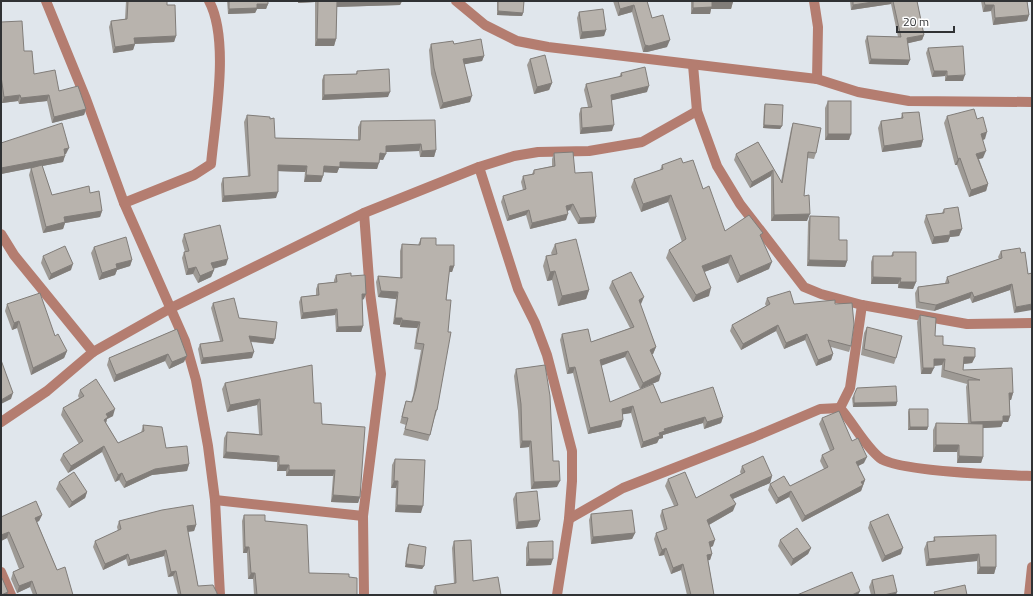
<svg xmlns="http://www.w3.org/2000/svg" width="1033" height="596" viewBox="0 0 1033 596" font-family="'Titillium Web',sans-serif">
  <style>
    .lines { fill: none; stroke-linecap: round; stroke-linejoin: round }
    .minor { stroke: #b47d70; stroke-width: 10 }
    .wall { fill: #9e9a95 }
    .shaded-wall { fill: #817d79 }
    .building { fill: #b8b3ad; stroke: #817d79 }
  </style>
  <rect width="100%" height="100%" fill="#e0e6ec"/>
  <g class="lines">
    <g class="minor">
      <polyline points="46,1 86,99 124,203 185,341 196,380 208,446 215,500 220,595"/>
      <polyline points="456,1 485,25 517,41 548,47 817,79 858,92 909,101 1032,102"/>
      <polyline points="814,1 818,27 817,79"/>
      <polyline points="693,65 697,111 717,166 740,204 804,287 821,294 862,305 967,324 1032,323"/>
      <polyline points="479,167 518,289 535,323 547,355 572,451 572,481 569,519 557,595"/>
      <path d="M124,203l70,-28 17,-11c4,-44 19,-124 -2,-163"/>
      <polyline points="364,213 370,293 381,374 363,516 364,595"/>
      <polyline points="1,234 14,255 93,352"/>
      <polyline points="840,408 850,388 862,305"/>
      <polyline points="1,422 47,391 93,352 171,308 364,213 479,167 514,156 538,152 589,151 642,142 697,111"/>
      <polyline points="215,500 363,516"/>
      <path d="M569,519l54,-31 131,-51 66,-28 20,-1c14,16 24,37 40,50 18,14 125,17 152,18"/>
      <polyline points="1,572 11,595"/>
      <polyline points="1029,595 1032,567"/>
    </g>
  </g>
  <g class="wall">
    <polygon points="126,1 167,1 167,5 176,36 174,42 135,44 133,50 113,53 109,27 111,21 125,19"/>
    <polygon points="227,1 268,1 268,4 266,9 257,9 255,13 228,14"/>
    <polygon points="298,1 402,1 400,5 337,7 336,39 334,46 315,46 315,2 298,3"/>
    <polygon points="497,1 524,1 523,13 522,16 497,15"/>
    <polygon points="613,1 647,1 652,18 667,47 647,52 643,52 632,12 618,16"/>
    <polygon points="691,1 733,1 731,9 711,9 710,14 691,14"/>
    <polygon points="850,1 917,1 924,35 922,40 908,43 908,65 869,64 865,41 867,36 898,37 891,4 851,10"/>
    <polygon points="981,1 1027,1 1029,15 1027,21 993,25 991,11 983,12"/>
    <polygon points="579,12 606,30 604,36 580,39 577,18"/>
    <polygon points="1,22 24,51 34,74 86,109 84,115 52,123 47,101 19,104 18,101 2,103"/>
    <polygon points="431,44 454,44 484,56 482,61 464,64 470,102 440,109 431,74 429,50"/>
    <polygon points="928,48 963,81 945,81 945,76 932,77 926,53"/>
    <polygon points="530,59 552,83 549,90 534,94 527,65"/>
    <polygon points="357,71 388,97 322,100 322,80 324,75 356,74"/>
    <polygon points="621,73 647,92 612,100 612,131 580,134 579,114 581,108 588,107 584,90 586,84 619,77"/>
    <polygon points="828,101 851,134 849,140 825,140 825,108"/>
    <polygon points="765,104 782,126 780,129 763,128 764,107"/>
    <polygon points="902,113 923,140 921,147 882,152 878,128 881,121 901,118"/>
    <polygon points="247,115 270,119 275,138 358,140 358,127 361,121 436,150 434,157 420,157 419,151 386,152 383,160 379,160 377,169 339,168 337,173 323,172 323,176 321,182 304,182 305,172 278,171 276,198 222,202 221,184 223,178 248,176 244,122"/>
    <polygon points="947,116 977,119 985,139 983,140 983,158 979,159 988,184 986,191 969,197 957,165 955,165 944,123"/>
    <polygon points="793,123 816,153 814,159 807,158 804,196 807,221 771,221 771,176 750,188 734,160 736,154 758,142 781,181 791,129"/>
    <polygon points="1,143 66,154 65,154 63,162 42,166 52,195 90,193 102,211 100,217 65,223 63,229 43,233 29,175 31,168 35,167 1,174"/>
    <polygon points="554,153 575,173 596,217 594,223 578,224 570,210 567,211 566,220 530,229 526,215 507,221 501,202 503,196 523,190 521,182 523,176 532,174 534,170 552,166 552,159"/>
    <polygon points="683,163 703,189 725,231 762,238 769,269 737,283 728,263 704,272 709,296 693,302 666,258 669,250 682,242 668,202 641,212 631,187 634,179 660,170 662,165"/>
    <polygon points="944,209 962,229 959,236 950,237 948,242 932,244 924,222 926,215 942,213"/>
    <polygon points="810,216 847,261 845,267 807,266 808,222"/>
    <polygon points="184,234 226,265 213,269 214,270 211,277 198,283 193,274 186,275 182,258 184,252 185,252 182,241"/>
    <polygon points="421,238 436,245 454,266 452,272 449,272 437,410 435,417 435,416 430,435 428,441 403,435 406,425 400,423 404,407 406,401 411,402 413,395 421,350 414,349 417,328 400,327 400,325 393,324 396,299 378,297 376,282 378,276 400,278 400,251 402,244 418,245"/>
    <polygon points="555,244 589,290 586,299 558,306 552,280 547,281 543,266 546,256 552,255 551,253"/>
    <polygon points="94,247 132,260 130,266 117,270 115,275 99,280 91,253"/>
    <polygon points="1001,251 1021,253 1028,274 1032,273 1014,313 1010,290 972,303 970,298 934,311 916,308 915,293 918,287 945,283 947,277 999,259 998,257"/>
    <polygon points="893,252 916,282 913,289 898,288 898,284 871,284 871,262 873,256 891,256"/>
    <polygon points="43,256 71,270 49,280 41,263"/>
    <polygon points="336,275 351,276 364,299 362,300 363,326 361,332 336,332 335,315 301,319 299,302 301,297 316,295 316,289 318,284 334,282 334,280"/>
    <polygon points="612,281 641,304 640,304 656,347 653,354 652,354 659,381 640,389 625,357 601,365 610,402 661,403 723,417 721,423 704,429 703,423 663,435 663,438 659,439 657,443 641,448 631,413 622,414 621,427 588,434 573,373 567,374 560,340 562,334 591,342 630,328 609,288"/>
    <polygon points="767,298 794,304 835,304 851,346 849,352 831,347 833,354 831,360 816,366 805,340 784,349 776,331 741,350 730,331 732,325 766,306 765,304"/>
    <polygon points="213,303 275,339 273,344 251,342 252,358 201,364 198,349 200,344 220,341 211,308"/>
    <polygon points="7,304 67,351 64,358 31,375 17,328 12,330 5,311"/>
    <polygon points="920,315 935,336 943,345 975,357 972,363 964,364 963,370 1013,393 1011,400 1010,400 1010,416 1008,422 1003,422 1001,427 983,428 983,457 981,463 957,463 957,452 933,452 933,430 936,423 968,424 966,387 967,384 941,377 942,365 934,366 931,374 921,374 917,322"/>
    <polygon points="867,327 896,358 894,364 861,355 864,333"/>
    <polygon points="177,329 184,362 169,369 165,361 114,382 107,365 109,358"/>
    <polygon points="516,369 553,461 557,487 531,489 529,447 520,448 518,411 514,376"/>
    <polygon points="225,383 314,403 322,424 360,497 358,503 331,502 333,476 286,476 286,471 277,471 277,462 223,458 224,438 227,432 259,434 257,405 227,412 222,389"/>
    <polygon points="80,390 113,416 107,419 106,423 118,443 141,433 143,425 166,448 189,464 187,471 152,475 124,488 119,480 115,482 102,452 68,473 60,460 63,454 79,444 61,415 63,408 79,398 78,396"/>
    <polygon points="854,395 897,402 896,406 853,407 852,398"/>
    <polygon points="909,409 928,427 927,430 908,430 908,412"/>
    <polygon points="822,418 852,441 864,463 858,466 865,480 861,491 802,522 789,497 776,504 768,490 770,484 790,486 824,469 820,461 822,455 830,451 819,424"/>
    <polygon points="395,459 421,513 395,512 396,488 391,488 392,465"/>
    <polygon points="742,466 772,476 770,483 733,499 733,511 709,525 713,546 710,547 712,554 710,560 708,560 714,595 687,595 681,570 671,574 664,555 659,556 654,539 656,533 664,530 660,516 662,510 674,506 665,486 668,479 696,498 741,474 740,472"/>
    <polygon points="59,482 87,492 85,498 69,508 56,489"/>
    <polygon points="516,493 540,520 537,527 516,529 513,499"/>
    <polygon points="591,514 635,533 632,539 591,544 589,520"/>
    <polygon points="42,515 39,521 37,522 57,570 73,595 33,595 30,587 17,593 11,579 13,572 19,569 7,538 1,541 1,517"/>
    <polygon points="244,515 265,521 309,573 349,577 357,595 254,595 253,579 248,579 247,553 243,553 242,521"/>
    <polygon points="119,521 196,525 194,531 188,532 198,586 217,595 178,595 173,576 168,577 164,556 128,566 126,559 103,570 93,547 95,541 118,531 117,527"/>
    <polygon points="870,522 901,554 882,562 868,528"/>
    <polygon points="996,535 996,567 994,574 977,574 977,561 926,566 924,549 927,542 933,542 934,537"/>
    <polygon points="780,540 811,548 808,554 791,566 778,546"/>
    <polygon points="454,541 473,581 501,595 434,595 433,592 435,586 454,584 452,548"/>
    <polygon points="528,542 551,565 526,566 526,548"/>
    <polygon points="409,544 424,566 422,569 405,567 407,548"/>
    <polygon points="872,580 896,595 871,595 869,587"/>
  </g>
  <g class="shaded-wall">
    <polygon points="299,1 316,1 315,2 298,3"/>
    <polygon points="336,1 402,1 400,5 334,7"/>
    <polygon points="879,1 892,1 891,4 851,10 853,5"/>
    <polygon points="712,2 733,2 731,9 711,9 710,14 691,14 693,8"/>
    <polygon points="257,4 268,4 266,9 257,9 255,13 228,14 229,9"/>
    <polygon points="634,5 632,12 618,16 620,9"/>
    <polygon points="985,5 994,5 991,11 983,12"/>
    <polygon points="498,11 523,13 522,16 497,15"/>
    <polygon points="1029,15 1027,21 993,25 995,18"/>
    <polygon points="606,30 604,36 580,39 582,32"/>
    <polygon points="924,35 922,40 905,44 907,38"/>
    <polygon points="176,36 174,42 132,44 134,38"/>
    <polygon points="317,39 336,39 334,46 315,46"/>
    <polygon points="670,40 667,47 647,52 643,52 645,45"/>
    <polygon points="135,44 133,50 113,53 115,47"/>
    <polygon points="484,56 482,61 461,65 463,59"/>
    <polygon points="871,59 910,60 908,65 869,64"/>
    <polygon points="934,71 947,71 945,76 932,77"/>
    <polygon points="965,75 963,81 945,81 947,76"/>
    <polygon points="552,83 549,90 534,94 537,87"/>
    <polygon points="649,86 647,92 609,101 611,95"/>
    <polygon points="390,92 388,97 322,100 324,95"/>
    <polygon points="20,95 18,101 2,103 4,97"/>
    <polygon points="49,95 47,101 19,104 21,98"/>
    <polygon points="472,96 470,102 440,109 443,103"/>
    <polygon points="86,109 84,115 52,123 54,117"/>
    <polygon points="614,125 612,131 580,134 582,128"/>
    <polygon points="764,125 782,126 780,129 763,128"/>
    <polygon points="987,132 985,139 979,141 981,134"/>
    <polygon points="828,134 851,134 849,140 825,140"/>
    <polygon points="923,140 921,147 882,152 884,146"/>
    <polygon points="421,144 419,151 384,152 386,146"/>
    <polygon points="69,148 66,154 62,155 64,149"/>
    <polygon points="436,150 434,157 420,157 422,151"/>
    <polygon points="986,151 983,158 974,160 976,154"/>
    <polygon points="380,153 386,154 383,160 378,159"/>
    <polygon points="65,156 63,162 1,174 1,168"/>
    <polygon points="960,158 957,165 955,165 958,159"/>
    <polygon points="340,162 379,163 377,169 339,168 337,173 321,172 324,166"/>
    <polygon points="278,165 307,166 305,172 275,171"/>
    <polygon points="773,170 771,176 750,188 752,182"/>
    <polygon points="306,175 323,176 321,182 304,182"/>
    <polygon points="988,184 986,191 969,197 971,190"/>
    <polygon points="278,192 276,198 222,202 224,196"/>
    <polygon points="671,195 668,202 641,212 643,204"/>
    <polygon points="573,204 570,210 564,212 566,206"/>
    <polygon points="529,210 526,215 507,221 509,216"/>
    <polygon points="102,211 100,217 65,223 63,229 43,233 46,227 64,217"/>
    <polygon points="568,214 566,220 530,229 532,223"/>
    <polygon points="810,214 807,221 771,221 774,215"/>
    <polygon points="596,217 594,223 578,224 580,218"/>
    <polygon points="962,229 959,236 950,237 948,242 932,244 934,237 950,231"/>
    <polygon points="731,255 728,263 699,274 702,266"/>
    <polygon points="228,259 226,265 208,270 211,263"/>
    <polygon points="132,260 130,266 117,270 115,275 99,280 102,273 116,264"/>
    <polygon points="809,260 847,261 845,267 807,266"/>
    <polygon points="772,262 769,269 737,283 740,276"/>
    <polygon points="73,264 71,270 49,280 51,274"/>
    <polygon points="450,266 454,266 452,272 447,272"/>
    <polygon points="196,267 193,274 186,275 188,269"/>
    <polygon points="214,270 211,277 198,283 200,276"/>
    <polygon points="555,271 552,280 547,281 550,272"/>
    <polygon points="873,277 901,278 898,284 871,284"/>
    <polygon points="900,282 916,282 913,289 898,288"/>
    <polygon points="1012,284 1010,290 972,303 974,297"/>
    <polygon points="711,288 709,296 693,302 696,295"/>
    <polygon points="589,290 586,299 558,306 562,296"/>
    <polygon points="381,291 398,292 396,299 378,297"/>
    <polygon points="972,292 970,298 934,311 936,305"/>
    <polygon points="362,294 366,294 364,299 360,300"/>
    <polygon points="644,297 641,304 636,306 639,300"/>
    <polygon points="1032,304 1032,310 1014,313 1016,307"/>
    <polygon points="337,309 335,315 301,319 303,313"/>
    <polygon points="395,318 402,318 400,325 393,324"/>
    <polygon points="402,320 420,322 417,328 400,327"/>
    <polygon points="19,321 17,328 12,330 14,323"/>
    <polygon points="778,325 776,331 741,350 743,344"/>
    <polygon points="363,326 361,332 336,332 338,327"/>
    <polygon points="807,334 805,340 784,349 786,343"/>
    <polygon points="249,336 275,339 273,344 247,341"/>
    <polygon points="656,347 653,354 647,356 650,350"/>
    <polygon points="67,351 64,358 31,375 33,368"/>
    <polygon points="628,351 625,357 598,367 600,360"/>
    <polygon points="254,352 252,358 201,364 203,358"/>
    <polygon points="168,354 165,361 114,382 116,375"/>
    <polygon points="833,354 831,360 816,366 818,360"/>
    <polygon points="187,356 184,362 169,369 172,362"/>
    <polygon points="964,357 975,357 972,363 962,364"/>
    <polygon points="934,359 945,359 942,365 931,366"/>
    <polygon points="575,367 573,373 567,374 569,368"/>
    <polygon points="923,368 934,368 931,374 921,374"/>
    <polygon points="661,374 659,381 640,389 643,383"/>
    <polygon points="13,393 11,399 1,404 1,400"/>
    <polygon points="1009,393 1013,393 1011,400 1007,400"/>
    <polygon points="260,399 257,405 227,412 230,405"/>
    <polygon points="897,402 896,406 853,407 854,403"/>
    <polygon points="633,406 631,413 619,415 622,409"/>
    <polygon points="115,409 113,416 107,419 106,423 104,420 106,414"/>
    <polygon points="1003,416 1010,416 1008,422 1003,422 1001,427 968,429 971,422"/>
    <polygon points="705,417 703,423 663,435 663,438 659,439 657,443 641,448 643,442 664,429"/>
    <polygon points="723,417 721,423 704,429 707,422"/>
    <polygon points="623,420 621,427 588,434 590,428"/>
    <polygon points="910,427 928,427 927,430 908,430"/>
    <polygon points="522,441 531,441 529,447 520,448"/>
    <polygon points="936,445 959,445 957,452 933,452"/>
    <polygon points="104,446 102,452 68,473 71,466"/>
    <polygon points="226,452 279,456 277,462 223,458"/>
    <polygon points="959,456 983,457 981,463 957,463"/>
    <polygon points="867,457 864,463 854,468 856,462"/>
    <polygon points="189,464 187,471 152,475 124,488 126,482 155,469"/>
    <polygon points="279,465 289,465 286,471 277,471"/>
    <polygon points="289,470 335,470 333,476 286,476"/>
    <polygon points="122,473 119,480 115,482 118,475"/>
    <polygon points="772,476 770,483 728,501 730,495"/>
    <polygon points="865,480 861,491 802,522 805,516"/>
    <polygon points="394,481 398,481 396,488 391,488"/>
    <polygon points="560,481 557,487 531,489 534,482"/>
    <polygon points="791,491 789,497 776,504 778,498"/>
    <polygon points="87,492 85,498 69,508 72,502"/>
    <polygon points="333,495 360,497 358,503 331,502"/>
    <polygon points="736,504 733,511 705,527 707,520"/>
    <polygon points="397,505 423,506 421,513 395,512"/>
    <polygon points="42,515 39,521 32,524 35,518"/>
    <polygon points="540,520 537,527 516,529 518,522"/>
    <polygon points="196,525 194,531 185,532 187,526"/>
    <polygon points="9,532 7,538 1,541 1,535"/>
    <polygon points="635,533 632,539 591,544 593,537"/>
    <polygon points="715,540 713,546 707,549 709,542"/>
    <polygon points="245,547 249,547 247,553 243,553"/>
    <polygon points="666,548 664,555 659,556 662,550"/>
    <polygon points="811,548 808,554 791,566 793,559"/>
    <polygon points="903,548 901,554 882,562 885,556"/>
    <polygon points="166,550 164,556 128,566 130,560"/>
    <polygon points="128,554 126,559 103,570 105,564"/>
    <polygon points="712,554 710,560 705,561 707,555"/>
    <polygon points="979,554 977,561 926,566 929,559"/>
    <polygon points="529,559 553,559 551,565 526,566"/>
    <polygon points="406,564 424,566 422,569 405,567"/>
    <polygon points="683,564 681,570 671,574 673,568"/>
    <polygon points="980,567 996,567 994,574 977,574"/>
    <polygon points="176,571 173,576 168,577 171,572"/>
    <polygon points="251,573 255,573 253,579 248,579"/>
    <polygon points="32,581 30,587 17,593 19,586"/>
    <polygon points="860,591 858,595 852,595"/>
    <polygon points="8,592 7,595 1,595"/>
    <polygon points="897,592 896,595 884,595"/>
  </g>
  <g class="building">
    <polygon points="128,1 167,1 167,5 175,5 176,36 134,38 135,44 115,47 111,21 127,19"/>
    <polygon points="229,1 268,1 268,4 257,4 257,8 229,9"/>
    <polygon points="318,1 337,1 336,39 317,39"/>
    <polygon points="498,1 524,1 523,13 498,11"/>
    <polygon points="618,1 647,1 652,18 663,15 670,40 649,46 645,45 634,5 620,9"/>
    <polygon points="693,1 733,1 733,2 712,2 712,7 693,8"/>
    <polygon points="853,1 879,1 853,5"/>
    <polygon points="893,1 917,1 924,35 907,38 910,60 871,59 867,36 901,37"/>
    <polygon points="984,1 1027,1 1029,15 995,18 994,5 985,5"/>
    <polygon points="603,9 606,30 582,32 579,12"/>
    <polygon points="22,21 24,51 32,51 34,74 55,70 59,91 78,86 86,109 54,117 49,95 21,98 20,95 4,97 1,76 1,22"/>
    <polygon points="481,39 484,56 463,59 472,96 443,103 434,68 431,44 453,41 454,44"/>
    <polygon points="963,46 965,75 947,76 947,71 934,71 928,48"/>
    <polygon points="545,55 552,83 537,87 530,59"/>
    <polygon points="645,67 649,86 611,95 614,125 582,128 581,108 592,107 586,84 622,76 621,73"/>
    <polygon points="389,69 390,92 324,95 324,75 357,74 357,71"/>
    <rect x="828" y="101" width="23" height="33"/>
    <polygon points="765,104 783,105 782,126 764,125"/>
    <polygon points="974,109 977,119 983,117 987,132 981,134 986,151 976,154 988,184 971,190 960,158 958,159 947,116"/>
    <polygon points="919,112 923,140 884,146 881,121 903,118 902,113"/>
    <polygon points="247,115 270,117 270,119 274,118 275,138 360,140 361,121 435,120 436,150 422,151 421,144 386,146 386,154 380,153 379,163 340,162 340,167 324,166 323,176 306,175 307,166 278,165 278,192 224,196 223,178 250,176"/>
    <polygon points="62,123 69,148 64,149 65,156 1,168 1,143"/>
    <polygon points="793,123 821,128 816,153 808,152 804,196 809,195 810,214 774,215 773,170 752,182 736,154 758,142 782,183"/>
    <polygon points="573,152 575,173 592,172 596,217 580,218 573,204 566,206 568,214 532,223 529,210 509,216 503,196 526,189 523,176 534,174 534,170 555,166 554,153"/>
    <polygon points="681,158 683,163 693,160 703,189 709,186 725,231 749,215 763,233 760,235 772,262 740,276 731,255 702,266 711,288 696,295 669,250 686,239 671,195 643,204 634,179 663,169 662,165"/>
    <polygon points="42,165 52,195 89,186 90,193 99,191 102,211 64,217 65,222 46,227 31,168"/>
    <polygon points="958,207 962,229 950,231 950,235 934,237 926,215 944,213 944,209"/>
    <polygon points="810,216 839,217 839,240 847,240 847,261 809,260"/>
    <polygon points="220,225 228,259 211,263 214,270 200,276 196,267 188,269 184,252 189,251 184,234"/>
    <polygon points="126,237 132,260 116,264 117,268 102,273 94,247"/>
    <polygon points="421,238 436,238 436,245 454,245 454,266 450,266 446,300 451,300 448,332 451,332 437,410 436,410 430,435 405,429 408,418 402,417 406,401 412,402 416,388 424,344 416,343 420,322 402,320 402,318 395,318 398,292 381,291 378,276 402,278 402,244 420,245"/>
    <polygon points="576,239 589,290 562,296 555,271 550,272 546,256 557,254 555,244"/>
    <polygon points="65,246 73,264 51,274 43,256"/>
    <polygon points="1020,248 1021,253 1025,252 1028,274 1032,273 1032,304 1016,307 1012,284 974,297 972,292 936,305 919,302 918,287 949,283 947,277 1002,258 1001,251"/>
    <polygon points="893,252 916,252 916,282 900,282 901,278 873,277 873,256 893,256"/>
    <polygon points="631,272 644,297 639,300 656,347 650,350 661,374 643,383 628,351 600,360 610,402 653,384 661,403 713,387 723,417 707,422 705,417 664,429 665,431 659,433 660,436 643,442 633,406 622,409 623,420 590,428 575,367 569,368 562,334 588,329 591,342 634,327 612,281"/>
    <polygon points="351,273 351,276 365,275 366,294 362,294 363,326 338,327 337,309 303,313 301,297 319,295 318,284 337,282 336,275"/>
    <polygon points="790,291 794,304 835,300 835,304 852,303 854,324 851,346 828,340 833,354 818,360 807,334 786,343 778,325 743,344 732,325 770,304 767,298"/>
    <polygon points="40,293 55,336 58,334 67,351 33,368 19,321 14,323 7,304"/>
    <polygon points="234,298 239,318 277,322 275,339 249,336 254,352 203,358 200,344 223,341 213,303"/>
    <polygon points="920,315 936,318 935,336 943,336 943,345 975,348 975,357 964,357 963,370 1012,368 1013,393 1009,393 1010,416 1003,416 1003,421 971,422 968,380 980,380 944,370 945,359 934,359 934,368 923,368"/>
    <polygon points="867,327 902,336 896,358 864,349"/>
    <polygon points="177,329 187,356 172,362 168,354 116,375 109,358"/>
    <polygon points="1,360 13,393 1,400"/>
    <polygon points="312,365 314,403 321,403 322,424 365,427 360,497 333,495 335,470 289,470 289,465 279,465 279,456 226,452 227,432 262,435 260,399 230,405 225,383"/>
    <polygon points="545,365 550,396 553,461 559,461 560,481 534,482 531,441 522,441 521,404 516,369"/>
    <polygon points="96,379 115,409 106,414 108,417 104,420 118,443 144,431 143,425 162,427 166,448 187,446 189,464 155,469 126,482 122,473 118,475 104,446 71,466 63,454 83,441 63,408 84,396 80,390"/>
    <polygon points="896,386 897,402 854,403 854,395 857,388"/>
    <polygon points="909,409 928,409 928,427 910,427"/>
    <polygon points="839,411 852,441 858,438 867,457 856,462 865,480 861,482 863,485 805,516 791,491 778,498 770,484 784,476 790,486 828,467 822,455 834,449 822,418"/>
    <polygon points="936,423 983,424 983,457 959,456 959,445 936,445"/>
    <polygon points="763,456 772,476 730,495 736,504 707,520 715,540 709,542 712,554 707,555 714,595 691,595 683,564 673,568 666,548 662,550 656,533 667,529 662,510 678,505 668,479 685,472 696,498 745,472 742,466"/>
    <polygon points="395,459 425,460 423,506 397,505 398,481 394,481"/>
    <polygon points="74,472 87,492 72,502 59,482"/>
    <polygon points="537,491 540,520 518,522 516,493"/>
    <polygon points="36,501 42,515 35,518 57,570 65,567 73,595 37,595 32,581 19,586 13,572 24,567 9,532 1,535 1,517"/>
    <polygon points="193,505 196,525 187,526 198,586 213,585 217,593 217,595 181,595 176,571 171,572 166,550 130,560 128,554 105,564 95,541 121,529 119,521 162,510"/>
    <polygon points="632,510 635,533 593,537 591,514"/>
    <polygon points="888,514 903,548 885,556 870,522"/>
    <polygon points="244,515 265,515 265,521 307,525 309,573 349,574 349,577 357,578 357,595 257,595 255,573 251,573 249,547 245,547"/>
    <polygon points="797,528 811,548 793,559 780,540"/>
    <polygon points="996,535 996,567 980,567 979,554 929,559 927,542 935,541 934,537"/>
    <polygon points="471,540 473,581 498,577 501,595 437,595 435,586 456,583 454,541"/>
    <polygon points="553,541 553,559 529,559 528,542"/>
    <polygon points="409,544 426,547 424,566 406,564"/>
    <polygon points="852,572 860,591 852,595 797,595"/>
    <polygon points="893,575 897,592 884,595 875,595 872,580"/>
    <polygon points="1,578 2,578 8,592 1,595"/>
    <polygon points="965,585 967,595 935,595 934,592"/>
  </g>
  <rect width="1033" height="596" fill="none" stroke="#303234" stroke-width="4"/>
  <path d="M897 26v6h57v-6" fill="none" stroke="#303234" stroke-width="2"/>
  <text x="903" y="26" font-size="12" fill="#303234" stroke="#ffffff" stroke-width="3" paint-order="stroke">20 m</text>
</svg>
